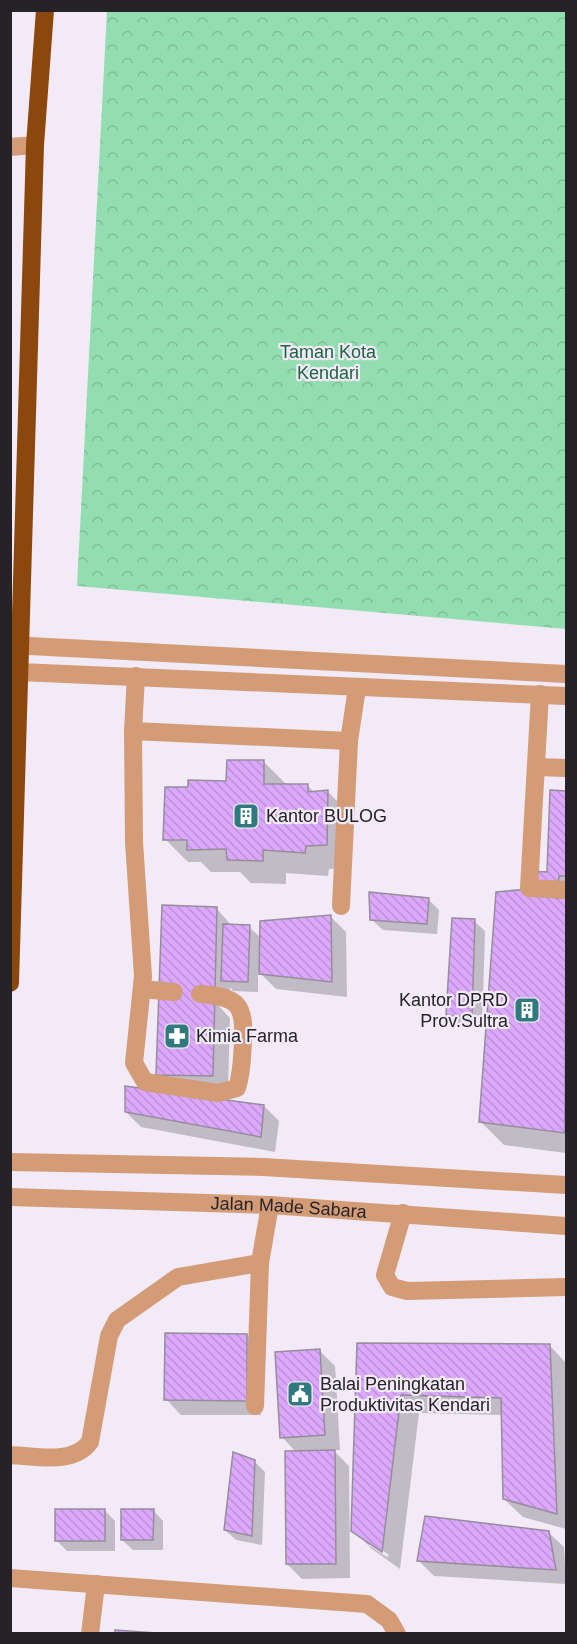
<svg xmlns="http://www.w3.org/2000/svg" width="577" height="1644" viewBox="0 0 577 1644" font-family="Arial,sans-serif">
  <style>
    .forest { fill: url(#forest-crowns) }
    .shadow { fill: #0003; fill-rule: evenodd }
    .building { fill: url(#building-back-hatch); stroke: #958e9a; stroke-width: 1.5 }
    .lines { fill: none; stroke-linecap: round; stroke-linejoin: round }
    .minor { stroke: #d39b76; stroke-width: 18 }
    .highway { stroke: #8c480c; stroke-width: 18 }
    .labels { text-anchor: middle; dominant-baseline: central; stroke-width: 4.5; stroke-linejoin: round; paint-order: stroke }
    .park-label { font-size: 18px; fill: #1b6540; stroke: #f2eaf7 }
    .poi-label { font-size: 18px; fill: #262328; stroke: #f2eaf7; text-anchor: start }
    .street-label { font-size: 18px; fill: #262328; stroke: #f2eaf7 }
  </style>
  <defs>
    <pattern id="forest-crowns" width="20" height="18" patternUnits="userSpaceOnUse" patternTransform="scale(1.5)"><rect width="20" height="18" fill="#93deb1"/><path d="M2 6a3 3 0 1 1 6 0M12 15a3 3 0 1 1 6 0" fill="none" stroke="#7fbe98"/></pattern>
    <pattern id="building-back-hatch" width="6" height="6" patternUnits="userSpaceOnUse" patternTransform="scale(1.5)"><rect width="6" height="6" fill="#dca8fc"/><path d="M-1 5l2 2M0 0l6 6M5-1l2 2" fill="none" stroke="#bd90d8"/></pattern>
  </defs>
  <rect width="100%" height="100%" fill="#f2eaf7"/>
  <polygon class="forest" points="107,11 566,11 566,629 77,586"/>
  <g class="shadow">
    <polygon points="264,762 288,786 308,786 315,793 328,792 351,815 350,868 329,869 328,876 286,873 286,884 251,883 240,872 211,872 201,862 188,862 165,839 189,789 227,783"/>
    <polygon points="551,791 566,792 566,1153 504,1145 480,1121 530,891 548,873"/>
    <polygon points="428,899 439,910 437,934 383,930 372,920"/>
    <polygon points="217,909 232,926 249,927 261,938 331,917 346,932 347,997 276,989 258,971 258,992 233,991 230,987 229,1001 214,1001 230,1018 228,1091 173,1089 158,1074"/>
    <polygon points="474,921 485,931 482,1027 458,1025 447,1014"/>
    <polygon points="264,1106 279,1121 275,1152 141,1127 126,1112"/>
    <polygon points="247,1335 262,1350 261,1415 181,1415 166,1399"/>
    <path d="M359,1344l191,2 16,17v166l-43,-12 -19,-18 -1,-84 -84,-2 -19,156 -28,-20 -20,-20zM369,1541l20,14 -2,2 -18,-12z"/>
    <polygon points="320,1351 335,1366 340,1450 333,1450 349,1466 350,1578 302,1579 287,1564 296,1452 282,1437"/>
    <polygon points="254,1461 265,1472 262,1545 236,1540 225,1530"/>
    <polygon points="153,1510 163,1521 163,1550 133,1550 122,1540"/>
    <polygon points="105,1511 115,1521 115,1551 67,1551 57,1541"/>
    <polygon points="548,1532 564,1547 566,1584 434,1576 419,1561"/>
  </g>
  <g class="building">
    <polygon points="227,760 264,760 264,784 308,784 308,792 328,790 327,845 306,846 305,853 263,850 263,861 227,860 226,849 187,850 187,840 163,840 165,787 188,787 188,780 226,781"/>
    <polygon points="550,790 566,791 566,876 559,876 556,898 566,898 565,1133 479,1122 496,892 528,889 528,871 547,872"/>
    <polygon points="369,892 429,898 427,924 370,920"/>
    <polygon points="162,905 217,907 213,1076 156,1075"/>
    <polygon points="331,915 332,982 259,974 260,921"/>
    <polygon points="452,918 475,919 472,1017 446,1015"/>
    <polygon points="223,924 250,925 248,982 221,981"/>
    <polygon points="125,1086 264,1105 261,1137 125,1112"/>
    <polygon points="165,1333 247,1334 247,1401 164,1400"/>
    <polygon points="357,1343 550,1344 557,1514 503,1499 501,1398 401,1395 382,1552 351,1531"/>
    <polygon points="320,1349 325,1435 280,1438 275,1352"/>
    <polygon points="335,1450 336,1564 286,1564 285,1451"/>
    <polygon points="233,1452 255,1460 252,1536 224,1530"/>
    <rect x="55" y="1509" width="50" height="32"/>
    <polygon points="121,1509 154,1509 153,1540 121,1540"/>
    <polygon points="425,1516 549,1531 556,1570 417,1561"/>
    <polygon points="115,1630 170,1634 115,1634"/>
  </g>
  <g class="lines">
    <g class="minor">
      <polyline points="10,147 35,145"/>
      <polyline points="10,645 566,674"/>
      <polyline points="20,672 566,696"/>
      <path d="M136,676l-3,55 1,111 9,134 -9,87 11,19 73,11 19,-5c5,-15 5,-30 6,-46 2,-38 -5,-45 -43,-48"/>
      <polyline points="540,694 529,888 566,890"/>
      <polyline points="133,731 349,741"/>
      <polyline points="536,767 566,768"/>
      <polyline points="341,906 349,741 357,688"/>
      <polyline points="142,989 174,992"/>
      <polyline points="10,1162 263,1167 566,1185"/>
      <path id="s1" d="M10,1197l260,8 296,21"/>
      <polyline points="403,1213 385,1275 392,1287 407,1291 566,1287"/>
      <polyline points="255,1406 260,1263"/>
      <path d="M10,1455c27,1 63,10 80,-13l19,-106 8,-16 61,-43 82,-14 10,-58"/>
      <polyline points="10,1578 367,1604 389,1620 397,1634"/>
      <polyline points="90,1634 96,1584"/>
    </g>
    <polyline class="highway" points="10,983 35,145 45,10"/>
  </g>
  <defs>
    <g id="building-square" transform="scale(1.35)"><rect x="-9" y="-9" width="18" height="18" rx="4" fill="#30797f" stroke="#f2eaf7"/><path d="M-4-6H4V6H1V3H-1V6H-4ZM-2.5-4.3h1.7v1.8h-1.7ZM.8-4.3h1.7v1.8H.8ZM-2.5-1h1.7V.8h-1.7ZM.8-1h1.7V.8H.8Z" fill="#fff"/></g>
    <g id="pharmacy-square" transform="scale(1.35)"><rect x="-9" y="-9" width="18" height="18" rx="4" fill="#30797f" stroke="#f2eaf7"/><path d="M-2-6h4v4h4v4h-4v4h-4v-4h-4v-4h4Z" fill="#fff"/></g>
    <g id="civic-square" transform="scale(1.35)"><rect x="-9" y="-9" width="18" height="18" rx="4" fill="#30797f" stroke="#f2eaf7"/><path d="M-.6-6.5H3V-4.5H.6V-3L4-1V1h2V6H-6V1h2V-1L-.6-3ZM-1.2 2.5V6h2.4V2.5Z" fill="#fff"/></g>
  </defs>
  <g fill-rule="evenodd">
    <use href="#building-square" x="246" y="816"/>
    <use href="#building-square" x="527" y="1010"/>
    <use href="#pharmacy-square" x="177" y="1036"/>
    <use href="#civic-square" x="300" y="1394"/>
  </g>
  <g class="labels">
    <g class="park-label">
      <text x="328" y="352">Taman Kota<tspan x="328" dy="21">Kendari</tspan></text>
    </g>
    <g class="poi-label">
      <text x="266" y="816">Kantor BULOG</text>
      <text x="508" y="1000" text-anchor="end">Kantor DPRD<tspan x="508" dy="21">Prov.Sultra</tspan></text>
      <text x="196" y="1036">Kimia Farma</text>
      <text x="320" y="1384">Balai Peningkatan<tspan x="320" dy="21">Produktivitas Kendari</tspan></text>
    </g>
    <g class="street-label">
      <text stroke="none"><textPath href="#s1" startOffset="279">Jalan Made Sabara</textPath></text>
    </g>
  </g>
  <rect width="577" height="1644" fill="none" stroke="#262328" stroke-width="24"/>
</svg>
